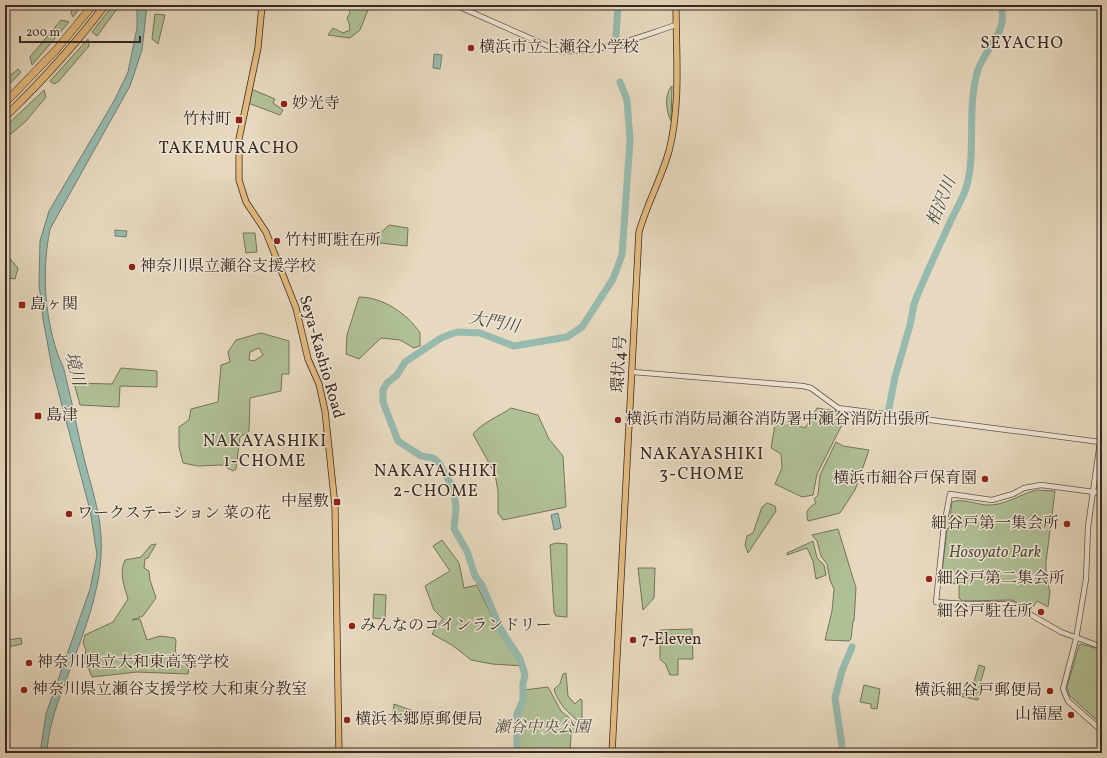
<svg xmlns="http://www.w3.org/2000/svg" width="1107" height="758" viewBox="0 0 1107 758" font-family="Vollkorn,'Noto Serif JP',serif">
  <style>
    .green { fill: #b0c096; stroke: #74745c; fill-rule: evenodd }
    .water { fill: #97baae; stroke: #718076 }
    .lines { fill: none; stroke-linecap: round; stroke-linejoin: round }
    .river { stroke: #97baae; stroke-width: 7 }
    .minor-casing { stroke: #635549; stroke-width: 6 }
    .major-casing { stroke: #372922; stroke-width: 7 }
    .highway-casing { stroke: #372922; stroke-width: 8 }
    .minor { stroke: #efe6d5; stroke-width: 4.5 }
    .major { stroke: #e4bc80; stroke-width: 5.5 }
    .highway { stroke: #e4bc80; stroke-width: 7 }
    .poi-dot { fill: #8f2418; stroke: #efe6d5; stroke-width: 1.5 }
    .labels { text-anchor: middle; dominant-baseline: central; stroke-width: 3; stroke-linejoin: round; paint-order: stroke }
    .poi-label { font-size: 16px; fill: #372922; stroke: #efe6d5; text-anchor: start }
    .street-label { font-size: 16px; fill: #372922; stroke: #efe6d5 }
    .park-label { font-size: 16px; font-style: italic; fill: #554f3f; stroke: #efe6d5 }
    .neighbourhood-label { font-size: 17px; letter-spacing: 1px; fill: #372922; stroke: #efe6d5 }
    .water-label { font-size: 17px; font-style: italic; fill: #4f4d45; stroke: #efe6d5 }
  </style>
  <rect width="100%" height="100%" fill="#e7d9bf"/>
  <filter id="stains"><feTurbulence type="fractalNoise" baseFrequency=".005" numOctaves="4"/><feColorMatrix values="0 0 0 0 .2 0 0 0 0 .09 0 0 0 0 .02 0 0 0 .5 -.17"/></filter>
  <radialGradient id="worn" r=".72"><stop offset=".6" stop-color="#630" stop-opacity="0"/><stop offset="1" stop-color="#630" stop-opacity=".3"/></radialGradient>
  <g class="green">
    <polygon points="74,5 82,5 73,17 71,13"/>
    <polygon points="113,5 120,5 97,36 92,32"/>
    <polygon points="348,5 370,5 360,30 350,38 328,35 333,28 343,33 350,30 349,23 347,18 350,13"/>
    <polygon points="155,14 165,15 158,44 152,39"/>
    <polygon points="61,20 69,22 32,65 30,57"/>
    <polygon points="88,39 89,46 58,82 54,84 50,81"/>
    <polygon points="18,69 21,72 5,89 5,80"/>
    <path d="M672,86l-1,35c-5,-9 -7,-28 1,-35z"/>
    <polygon points="251,89 275,99 273,103 283,110 280,115 248,103"/>
    <polygon points="44,90 46,97 26,121 5,139 5,127"/>
    <polygon points="5,216 10,238 5,244"/>
    <polygon points="389,225 408,228 407,246 371,242"/>
    <polygon points="243,233 255,233 257,252 246,253"/>
    <polygon points="5,253 18,268 15,279 5,277"/>
    <path d="M359,297c23,0 48,16 61,36v13l-6,2 -14,-8 -19,-2 -22,21 -13,-5 1,-19z"/>
    <path d="M261,333l28,8v33h-7l-1,17 -31,7 -1,33 -9,6 -4,32 -3,2 -11,-6 -24,1 -15,-3 -4,-16v-20l10,-7 2,-11 27,-7 3,-37 9,-3 -2,-10 8,-12zM259,348l4,7 -9,6 -5,-1 1,-8z"/>
    <polygon points="121,368 157,371 157,387 120,386 119,407 80,405 74,383 112,384"/>
    <path d="M511,408l27,7 11,24 14,17 3,51 -63,13 -5,-7v-22l-3,-17 -22,-40c10,-12 25,-17 38,-26z"/>
    <polygon points="817,408 848,413 817,474 813,495 802,497 775,484 782,468 781,454 771,448 776,418 805,428"/>
    <path d="M836,442l7,4 26,4 -14,40 -15,23 -32,8c-3,-10 0,-13 8,-18l-2,-4 4,-4 2,-20z"/>
    <path d="M1037,490l18,1 -9,71v13l4,17 -2,15 -11,-6 -6,9 -19,-10 -50,1 -3,-3v-14l-16,-1 -2,-2 6,-52 2,-1 3,-26c9,-4 24,2 34,3 20,1 33,-11 51,-15z"/>
    <polygon points="767,503 775,506 776,511 748,553 745,545 747,536 753,533 762,507"/>
    <polygon points="838,529 856,588 854,621 853,621 851,639 849,641 825,640 832,611 834,589 830,580 827,564 821,556 817,541 812,535"/>
    <polygon points="442,540 459,563 464,588 477,585 500,634 523,666 492,664 471,660 452,645 432,634 436,627 443,619 434,610 425,586 450,571 433,546"/>
    <polygon points="813,541 817,558 824,565 826,575 816,579 813,561 807,548 787,555 787,553"/>
    <polygon points="556,543 567,544 567,617 556,616 554,612 550,545"/>
    <path d="M156,544l-8,14 -3,1 -1,9 5,3 1,9 6,18 -13,18 -11,4 8,-1 7,21 13,-4 15,2 1,3 -1,13 21,1 -1,12 -6,-1 -1,8 -51,-2 -45,5 -3,-7v-5l-6,-2 3,-13 -3,-7 2,-8 28,-13 15,-23c-4,-13 -9,-26 -3,-39l16,-3 10,-12z"/>
    <polygon points="638,568 655,568 654,598 643,610"/>
    <polygon points="374,594 386,595 385,619 373,618"/>
    <polygon points="692,629 693,659 678,659 678,675 670,675 666,665 660,659 660,630"/>
    <polygon points="21,638 22,644 8,647 7,640"/>
    <polygon points="1081,644 1102,650 1102,725 1069,695 1067,687 1079,645"/>
    <polygon points="979,665 985,667 980,684 978,700 955,695 956,691 970,695"/>
    <path d="M566,673l2,23 7,8 5,-5 2,1v21l-3,1c-11,-10 -21,-18 -25,-33l6,-5 3,-10z"/>
    <polygon points="864,685 880,689 877,709 871,708 871,704 860,702"/>
    <path d="M548,687l13,24 17,14v4l-7,6 -1,16 -5,2h-46c-1,-12 -4,-26 -1,-38 2,-9 7,-15 6,-25z"/>
    <polygon points="394,704 416,712 418,717 392,722"/>
  </g>
  <g class="water">
    <path d="M137,5h10l-5,45 -12,36 -80,143c-8,40 -6,83 7,123 2,7 7,14 8,22 8,31 13,62 21,92 6,23 14,47 15,71 3,53 -21,103 -38,152 -8,20 -15,42 -16,64h-7l6,-39 44,-125 7,-34 -7,-45 -38,-142 -9,-49 -4,-35 1,-43 9,-30 65,-110 14,-29 9,-44z"/>
    <polygon points="434,54 442,55 440,69 433,68"/>
    <polygon points="115,230 127,231 126,237 115,236"/>
    <polygon points="558,513 561,528 554,530 551,515"/>
  </g>
  <g class="lines">
    <g class="river">
      <polyline points="616,37 618,5"/>
      <path d="M889,408l6,-31 15,-52 4,-21c11,-29 25,-57 38,-86 5,-10 12,-22 15,-33 9,-36 0,-75 10,-112 6,-24 34,-42 23,-68"/>
      <polyline points="517,753 517,714 523,700 523,683 525,675 520,659 500,628 482,585 475,576 467,551 454,529 456,507 453,488 439,463 433,458 421,456 398,441 383,402 383,390 387,383 397,375 405,362 441,338 451,334 458,332 480,333 514,346 567,337 582,327 613,279 622,255 630,140 627,100 620,82"/>
      <polyline points="841,753 842,746 835,698 842,671 852,647"/>
    </g>
    <g class="minor-casing">
      <g id="minor">
        <path d="M455,5l104,46c41,3 79,-14 117,-26"/>
        <polyline points="633,372 803,386 811,388 838,408 1100,442 1088,527 1086,579 1076,639 1063,689 1068,701 1102,731"/>
        <polyline points="1102,493 1041,485 1024,488 1013,494 992,500 950,494 944,526 936,602 965,604 1012,604 1061,632 1102,647"/>
      </g>
    </g>
    <g class="major-casing">
      <g id="major">
        <polyline points="262,5 258,48 239,139 239,180 246,202 266,232 296,308 308,359 319,384 325,411 335,506 339,753"/>
        <path d="M612,753l27,-521c8,-28 22,-53 30,-81 12,-47 7,-97 7,-146"/>
      </g>
    </g>
    <g class="highway-casing">
      <g id="highway">
        <polyline points="5,103 56,50 93,5"/>
        <path d="M5,117c36,-35 70,-72 100,-112"/>
      </g>
    </g>
    <use href="#minor" class="minor"/>
    <use href="#major" class="major"/>
    <use href="#highway" class="highway"/>
  </g>
  <g class="poi-dot">
    <circle cx="471" cy="48" r="4"/>
    <circle cx="284" cy="104" r="4"/>
    <rect x="235" y="116" width="8" height="8" rx="2"/>
    <circle cx="277" cy="241" r="4"/>
    <circle cx="132" cy="267" r="4"/>
    <rect x="18" y="301" width="8" height="8" rx="2"/>
    <rect x="34" y="412" width="8" height="8" rx="2"/>
    <circle cx="618" cy="420" r="4"/>
    <circle cx="985" cy="479" r="4"/>
    <rect x="333" y="498" width="8" height="8" rx="2"/>
    <circle cx="69" cy="514" r="4"/>
    <circle cx="1067" cy="524" r="4"/>
    <circle cx="929" cy="579" r="4"/>
    <circle cx="1041" cy="612" r="4"/>
    <circle cx="352" cy="626" r="4"/>
    <circle cx="633" cy="640" r="4"/>
    <circle cx="29" cy="663" r="4"/>
    <circle cx="24" cy="690" r="4"/>
    <circle cx="1050" cy="691" r="4"/>
    <circle cx="1071" cy="715" r="4"/>
    <circle cx="347" cy="720" r="4"/>
  </g>
  <g class="labels">
    <g class="poi-label">
      <text x="479" y="48">横浜市立上瀬谷小学校</text>
      <text x="292" y="104">妙光寺</text>
      <text x="231" y="120" text-anchor="end">竹村町</text>
      <text x="285" y="241">竹村町駐在所</text>
      <text x="140" y="267">神奈川県立瀬谷支援学校</text>
      <text x="30" y="305">島ヶ関</text>
      <text x="46" y="416">島津</text>
      <text x="626" y="420">横浜市消防局瀬谷消防署中瀬谷消防出張所</text>
      <text x="977" y="479" text-anchor="end">横浜市細谷戸保育園</text>
      <text x="329" y="502" text-anchor="end">中屋敷</text>
      <text x="77" y="514">ワークステーション 菜の花</text>
      <text x="1059" y="524" text-anchor="end">細谷戸第一集会所</text>
      <text x="937" y="579">細谷戸第二集会所</text>
      <text x="1033" y="612" text-anchor="end">細谷戸駐在所</text>
      <text x="360" y="626">みんなのコインランドリー</text>
      <text x="641" y="640">7-Eleven</text>
      <text x="37" y="663">神奈川県立大和東高等学校</text>
      <text x="32" y="690">神奈川県立瀬谷支援学校 大和東分教室</text>
      <text x="1042" y="691" text-anchor="end">横浜細谷戸郵便局</text>
      <text x="1063" y="715" text-anchor="end">山福屋</text>
      <text x="355" y="720">横浜本郷原郵便局</text>
    </g>
    <g class="street-label">
      <text transform="translate(321 357) rotate(74)">Seya-Kashio Road</text>
      <text transform="translate(620 364) rotate(-87)">環状4号</text>
    </g>
    <g class="park-label">
      <text x="995" y="553">Hosoyato Park</text>
      <text x="542" y="728">瀬谷中央公園</text>
    </g>
    <g class="neighbourhood-label">
      <text x="1022" y="43">SEYACHO</text>
      <text x="229" y="148">TAKEMURACHO</text>
      <text x="265" y="441">NAKAYASHIKI<tspan x="265" dy="20">1-CHOME</tspan></text>
      <text x="702" y="454">NAKAYASHIKI<tspan x="702" dy="20">3-CHOME</tspan></text>
      <text x="436" y="471">NAKAYASHIKI<tspan x="436" dy="20">2-CHOME</tspan></text>
    </g>
    <g class="water-label">
      <text transform="translate(942 202) rotate(-68)">相沢川</text>
      <text transform="translate(494 323) rotate(11)">大門川</text>
      <text transform="translate(74 369) rotate(76)">境川</text>
    </g>
  </g>
  <rect width="1107" height="758" fill="none" stroke="#e7d9bf" stroke-width="20"/>
  <rect x="6" y="6" width="1095" height="746" fill="none" stroke="#372922" stroke-width="2"/>
  <rect x="10" y="10" width="1087" height="738" fill="none" stroke="#372922"/>
  <path d="M20 36v6h120v-6" fill="none" stroke="#372922" stroke-width="2"/>
  <text x="26" y="36" font-size="12" fill="#372922" stroke="#efe6d5" stroke-width="3" paint-order="stroke">200 m</text>
  <rect width="100%" height="100%" filter="url(#stains)"/>
  <rect width="100%" height="100%" fill="url(#worn)"/>
</svg>
